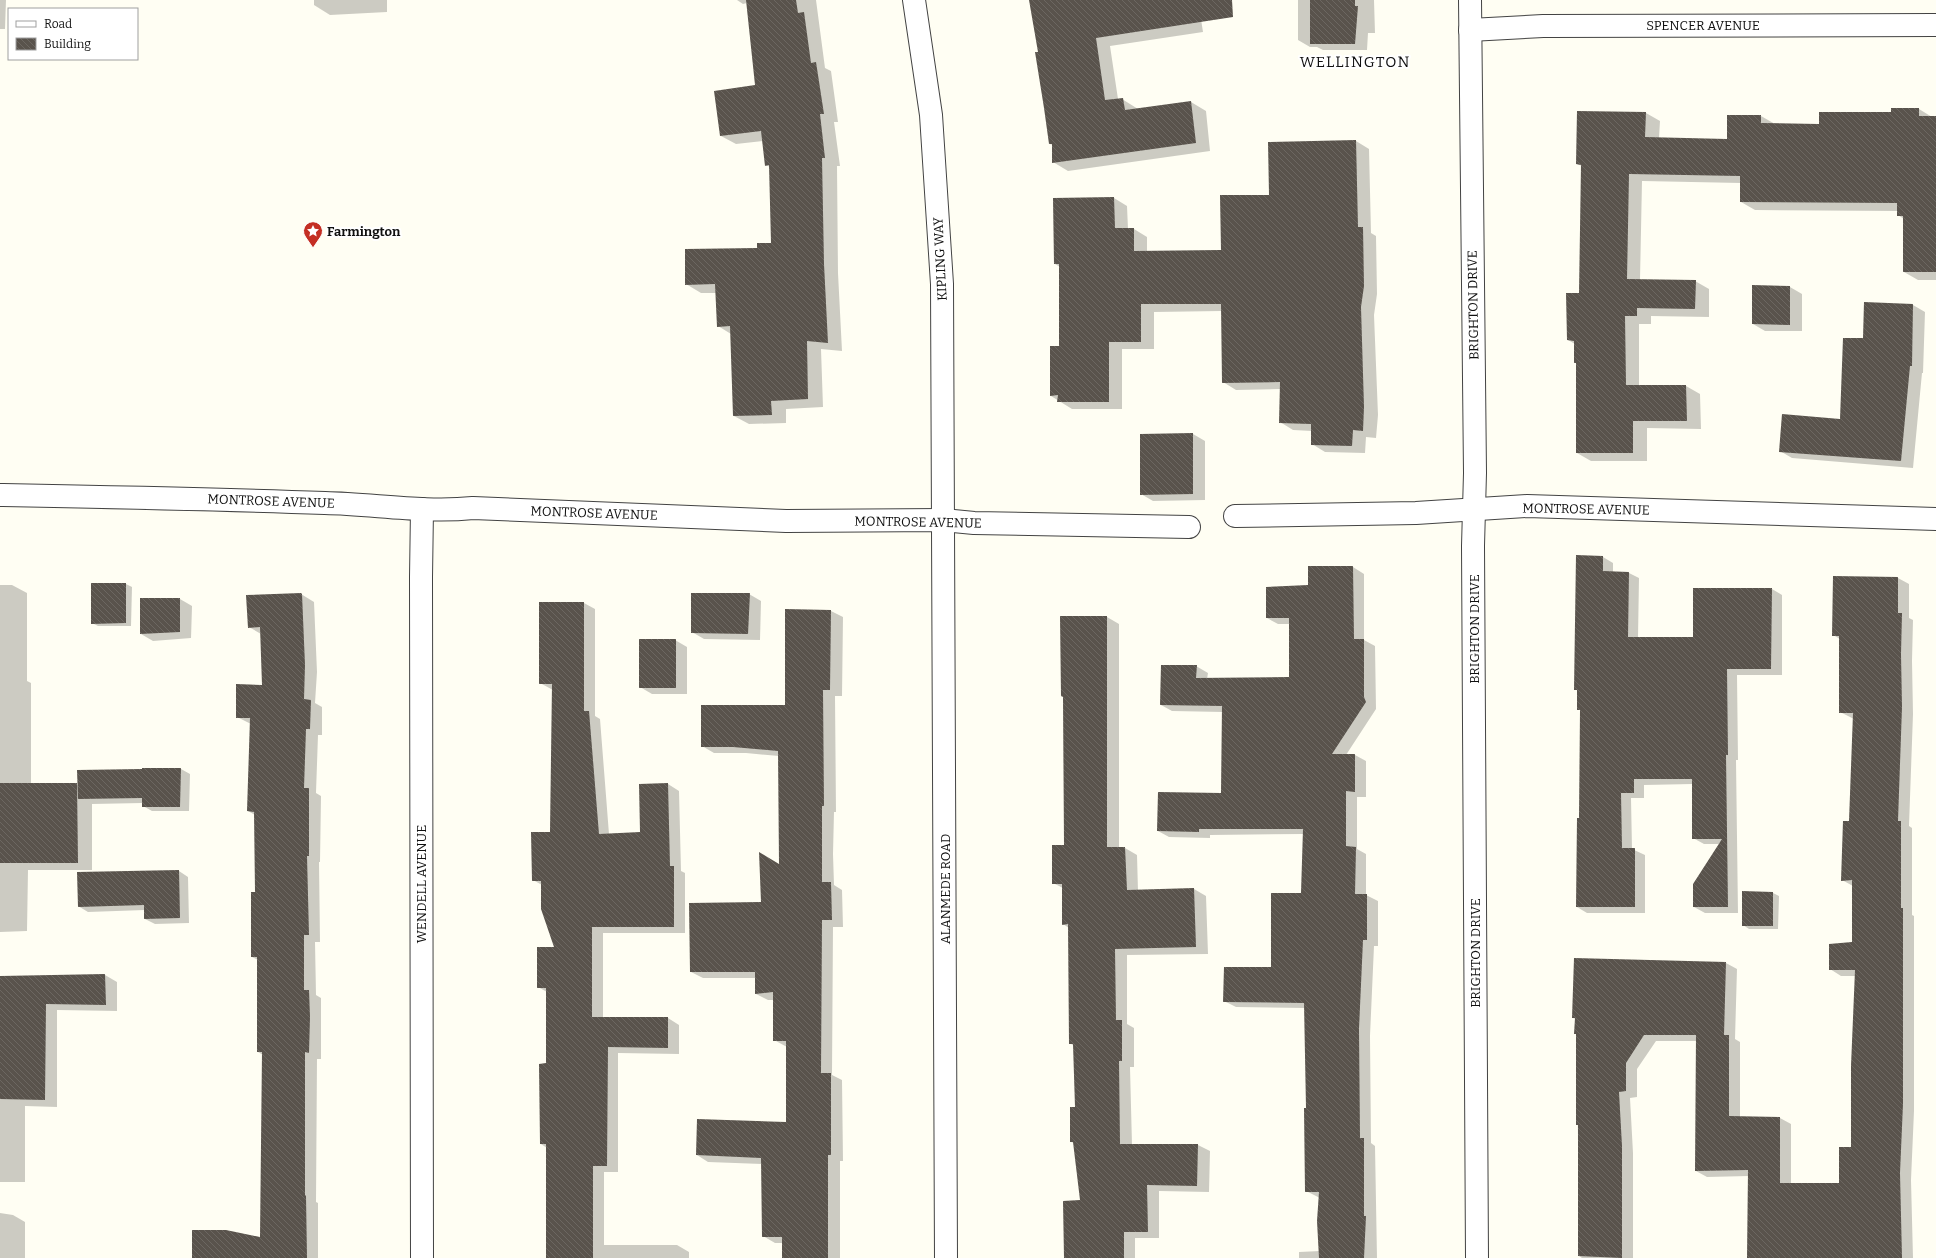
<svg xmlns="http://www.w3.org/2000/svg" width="1936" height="1258" viewBox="0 0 1936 1258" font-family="Bitter,serif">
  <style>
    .shadow { fill: #0003 }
    .building { fill: url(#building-back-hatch) }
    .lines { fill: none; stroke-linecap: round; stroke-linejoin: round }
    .street-casing { stroke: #434343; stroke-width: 24 }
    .street { stroke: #fff; stroke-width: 22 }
    .labels { text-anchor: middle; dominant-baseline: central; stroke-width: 4; stroke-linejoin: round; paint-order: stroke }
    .street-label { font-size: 13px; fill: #101010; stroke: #fff }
    .poi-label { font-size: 13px; font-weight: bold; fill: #101010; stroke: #fff; text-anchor: start }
    .quarter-label { font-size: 15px; letter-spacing: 1px; fill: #101010; stroke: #fff }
  </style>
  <defs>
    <pattern id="building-back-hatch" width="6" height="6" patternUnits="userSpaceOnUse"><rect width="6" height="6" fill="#59534c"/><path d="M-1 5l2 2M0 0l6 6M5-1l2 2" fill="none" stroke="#6c6761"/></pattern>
  </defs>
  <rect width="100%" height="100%" fill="#fffef3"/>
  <g class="shadow">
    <polygon points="0,0 6,0 5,29 0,29"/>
    <polygon points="314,0 387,0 387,12 330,15 314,5"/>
    <polygon points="737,0 816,0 825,68 831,71 838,122 834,122 840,166 837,166 838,273 842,351 821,349 823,407 786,409 786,423 749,424 734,416 731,334 718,326 716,293 701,293 686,284 772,244 770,167 766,165 763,141 736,144 721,136 756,86 747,3 743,4"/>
    <polygon points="1031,0 1198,0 1203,32 1110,46 1118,99 1122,99 1138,109 1191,102 1206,111 1210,151 1068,171 1053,162 1053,145 1050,144 1040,52"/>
    <polygon points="1298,0 1374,0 1375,33 1368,33 1367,50 1323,50 1317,47 1310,47 1298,40"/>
    <polygon points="1919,109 1932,117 1936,117 1936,280 1918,280 1904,272 1904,219 1898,215 1898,211 1755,210 1741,202 1741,183 1642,181 1640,280 1695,281 1709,289 1709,317 1651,316 1651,324 1639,324 1639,386 1686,386 1700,394 1701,429 1647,428 1647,461 1591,461 1577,453 1577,364 1575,344 1568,340 1580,294 1582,166 1577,164 1646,113 1660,121 1659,138 1728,140 1728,116 1761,116 1775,124 1820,125"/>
    <polygon points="1356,141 1369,149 1371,233 1376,236 1377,294 1374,315 1378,415 1376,438 1366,437 1365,453 1325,452 1312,444 1312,431 1293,430 1280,422 1281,389 1236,390 1223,382 1222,311 1154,312 1154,349 1122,349 1122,409 1072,409 1051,396 1060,347 1060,267 1055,264 1114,198 1127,206 1128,229 1134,229 1147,237 1147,252 1222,251 1270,196 1269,143"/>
    <polygon points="1753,286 1790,287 1802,294 1802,331 1765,331 1753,324"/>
    <polygon points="1913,305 1925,312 1923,373 1922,373 1913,468 1792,458 1780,451 1841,420 1864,339"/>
    <polygon points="1193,434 1205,441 1205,500 1153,501 1141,494"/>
    <polygon points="1577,556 1603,557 1613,563 1613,572 1629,573 1639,578 1638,638 1694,638 1694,589 1772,589 1782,595 1782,675 1737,675 1738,760 1736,760 1738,913 1705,913 1694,907 1720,844 1704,844 1693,838 1693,784 1644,785 1644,798 1631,798 1632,849 1645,855 1645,913 1587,913 1577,907 1580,819 1581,710 1578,691 1575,689"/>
    <polygon points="1353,567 1364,574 1364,640 1375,646 1376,709 1346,755 1355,755 1366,761 1366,797 1357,797 1357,849 1366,854 1366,895 1378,901 1378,946 1374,946 1370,1036 1371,1143 1375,1146 1377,1258 1299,1258 1299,1252 1320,1251 1320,1198 1306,1191 1307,1109 1305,1008 1236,1007 1224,1001 1272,968 1302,894 1304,834 1210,835 1210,838 1169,837 1158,831 1222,794 1223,712 1172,711 1161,705 1196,666 1208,673 1207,679 1290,678 1290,624 1278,624 1267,618 1309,586"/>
    <polygon points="1834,577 1898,578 1909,584 1909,618 1913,620 1912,661 1913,714 1909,826 1912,828 1912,915 1914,916 1914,1111 1911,1180 1913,1258 1748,1258 1749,1176 1707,1177 1696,1171 1697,1041 1656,1041 1637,1069 1637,1097 1630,1098 1633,1153 1633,1258 1582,1258 1579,1256 1577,1034 1576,1019 1573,1018 1726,963 1737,969 1735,1039 1740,1042 1740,1117 1780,1118 1791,1124 1791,1184 1840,1184 1852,1148 1856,976 1841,976 1830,969 1853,943 1853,886 1842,880 1850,822 1854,719 1840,712 1840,639 1833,635"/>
    <polygon points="126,584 132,587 131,626 98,626 92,623"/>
    <polygon points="0,585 12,585 27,593 27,681 31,683 31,784 79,785 181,769 190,774 189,811 152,811 143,806 143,803 92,804 92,870 28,870 27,931 0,932"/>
    <polygon points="301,594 314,602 317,672 315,703 322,707 322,735 318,735 316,793 321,796 320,862 319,862 320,942 315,942 316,995 321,998 321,1059 317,1059 316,1202 318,1203 318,1258 193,1258 261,1238 263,1055 258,1052 258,960 252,957 256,893 255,815 248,811 251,724 237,717 263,686 261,634 249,627"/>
    <polygon points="749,594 761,601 760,640 704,639 692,632"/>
    <polygon points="180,599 192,606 191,638 153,641 141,634"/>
    <polygon points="540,603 584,603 595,609 595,716 600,719 609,834 641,833 668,784 679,791 681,871 685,873 685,933 603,933 603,1018 668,1018 679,1025 679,1054 618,1053 618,1172 604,1172 604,1245 677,1245 689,1252 689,1258 547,1258 547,1148 541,1144 547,1064 547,992 538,987 555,948 542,885 533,880 551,833 553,690 540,683"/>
    <polygon points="831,611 843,617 842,696 835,696 836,812 834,812 833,854 834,885 842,890 843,927 833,927 832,1075 842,1080 843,1161 840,1161 840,1258 783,1258 783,1243 775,1243 763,1236 762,1164 708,1162 697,1155 787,1123 787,1047 774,1040 774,1000 768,1000 756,994 756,978 703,978 691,972 762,903 780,865 779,756 746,753 714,753 702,746 786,706"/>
    <polygon points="1107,617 1119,624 1119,848 1125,848 1137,855 1138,891 1194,889 1206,896 1208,954 1127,955 1127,1024 1134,1028 1134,1067 1130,1067 1132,1145 1198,1145 1210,1151 1209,1192 1159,1191 1159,1238 1135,1238 1135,1258 1064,1258 1081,1201 1074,1143 1071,1142 1076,1108 1074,1046 1070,1043 1069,928 1063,924 1063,888 1053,883 1065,846"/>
    <polygon points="675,640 687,647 687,694 652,694 640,687"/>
    <polygon points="179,871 188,877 189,923 155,924 145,919 145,910 88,912 78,906"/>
    <polygon points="1773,893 1779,896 1778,929 1749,929 1743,925"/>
    <polygon points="105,975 117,982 117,1011 57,1010 57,1107 25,1106 25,1182 0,1182 0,977"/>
    <polygon points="0,1213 13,1215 25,1222 25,1258 0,1258"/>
  </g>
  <g class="building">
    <polygon points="746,0 796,0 798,13 804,12 811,63 816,62 824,114 820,114 825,158 822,158 824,264 828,343 807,341 808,399 771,401 772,415 733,416 730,326 717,327 715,284 685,285 685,249 757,248 757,243 771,243 769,165 765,166 761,131 720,136 714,91 755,85"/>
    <polygon points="1029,0 1232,0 1233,17 1096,38 1105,100 1123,98 1125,110 1191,101 1196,143 1052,163 1052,144 1049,144 1044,108 1035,52 1038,52"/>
    <polygon points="1310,0 1355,0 1355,6 1358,6 1355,44 1310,44"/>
    <polygon points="1891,108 1919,108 1919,116 1936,116 1936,272 1903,272 1903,216 1897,216 1897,203 1740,202 1740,176 1629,174 1627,279 1696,280 1695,309 1637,308 1637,316 1625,316 1626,385 1686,385 1687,421 1633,421 1633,453 1576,453 1576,363 1574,363 1574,341 1567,340 1566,293 1579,293 1581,165 1576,164 1577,111 1646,112 1645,137 1727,139 1727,115 1761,115 1761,123 1819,124 1819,112 1891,112"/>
    <polygon points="1356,140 1358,227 1363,227 1364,286 1361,307 1364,407 1363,431 1353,430 1352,446 1311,445 1311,424 1279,423 1280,382 1222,383 1221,304 1141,304 1141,342 1109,342 1109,402 1057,402 1058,395 1050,396 1050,346 1059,346 1059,264 1054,264 1053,198 1114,197 1115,228 1134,228 1134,251 1221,250 1220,195 1269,195 1268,142"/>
    <polygon points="1752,285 1790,286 1790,325 1752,324"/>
    <polygon points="1864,302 1913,304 1912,366 1910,366 1901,461 1779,452 1782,414 1840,419 1843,338 1863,338"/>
    <polygon points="1193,433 1193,494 1140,495 1140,434"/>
    <polygon points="1576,555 1603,556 1603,571 1629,572 1628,637 1693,637 1693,588 1772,588 1771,669 1727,669 1728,755 1726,755 1728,907 1693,907 1693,884 1722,839 1692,839 1692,779 1634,779 1634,793 1621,793 1622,848 1635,848 1635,907 1576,907 1577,818 1579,818 1580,710 1577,710 1577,690 1574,690"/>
    <polygon points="1308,566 1353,566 1354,639 1364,639 1364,697 1366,702 1332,754 1355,754 1355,792 1346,791 1346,846 1356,847 1355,894 1367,894 1367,940 1363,940 1359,1029 1360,1138 1364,1138 1364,1216 1366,1216 1364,1258 1319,1258 1317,1221 1319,1192 1305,1192 1304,1108 1306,1108 1304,1003 1223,1002 1224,967 1271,967 1271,893 1301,893 1303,829 1199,829 1199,832 1157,831 1158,792 1221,793 1222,706 1160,705 1161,665 1197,665 1196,678 1289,677 1289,618 1266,618 1266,587 1308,585"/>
    <polygon points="1833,576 1898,577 1898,613 1902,613 1901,654 1902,707 1898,821 1901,821 1901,908 1903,908 1903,1104 1900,1173 1902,1258 1747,1258 1748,1170 1695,1171 1696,1035 1644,1035 1626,1063 1626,1091 1619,1092 1622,1146 1622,1258 1578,1256 1578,1125 1576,1125 1576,1034 1574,1034 1575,1018 1572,1018 1574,958 1726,962 1724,1035 1729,1035 1729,1116 1780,1117 1780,1183 1839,1183 1839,1147 1851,1147 1851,1066 1855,970 1829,970 1829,944 1852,942 1852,880 1841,881 1843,821 1849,821 1853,713 1839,713 1839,636 1832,636"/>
    <polygon points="91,583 126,583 126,623 91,624"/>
    <polygon points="301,593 302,594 305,665 304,699 311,700 310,729 306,729 304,788 309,788 309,856 307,856 309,935 304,935 304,990 309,990 310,1017 309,1053 305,1052 305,1195 306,1196 307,1258 192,1258 192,1230 226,1230 260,1237 262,1052 257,1052 257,957 251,957 251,892 255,892 254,812 247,811 250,718 236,718 236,684 262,685 260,627 248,628 246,595"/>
    <polygon points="691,593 750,593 748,634 691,633"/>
    <polygon points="140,598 180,598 180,632 140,634"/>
    <polygon points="539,602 584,602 584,711 589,711 599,834 640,832 639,784 668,783 670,866 674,866 674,927 592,927 592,1017 668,1017 668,1048 608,1047 607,1166 593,1166 593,1258 546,1258 546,1144 540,1144 539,1064 546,1063 546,988 537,988 537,947 554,947 541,909 541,881 532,881 531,832 550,832 552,684 539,684"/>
    <polygon points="785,609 831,610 830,690 823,690 824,806 822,806 822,882 831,882 832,920 822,920 821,1073 831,1073 831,1155 828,1155 828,1258 782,1258 782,1237 762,1237 761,1158 696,1155 697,1119 786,1122 786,1041 773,1041 773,992 755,994 755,972 690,972 689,903 761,902 759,852 779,864 778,751 733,747 701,747 701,705 785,705"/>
    <polygon points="1060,616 1107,616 1107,847 1125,847 1127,890 1194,888 1196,947 1115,949 1116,1020 1122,1020 1122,1061 1119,1061 1120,1144 1198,1144 1197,1186 1147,1185 1148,1232 1124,1232 1124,1258 1064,1258 1063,1201 1080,1200 1073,1142 1070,1142 1070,1107 1075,1107 1073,1044 1069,1044 1068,924 1062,925 1062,884 1052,884 1052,845 1064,845 1063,697 1061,696"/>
    <rect x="639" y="639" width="37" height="49"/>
    <polygon points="142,768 181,768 180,807 142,807 142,798 78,799 77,770 142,769"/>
    <polygon points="0,783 77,783 78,863 0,863"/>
    <polygon points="179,870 180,918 144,919 144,905 78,907 77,872"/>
    <polygon points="1742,891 1773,892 1773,926 1742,926"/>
    <polygon points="105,974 106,1005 46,1004 45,1100 0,1099 0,976"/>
  </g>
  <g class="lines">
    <g class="street-casing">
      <g id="street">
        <polyline points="914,0 931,115 942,284 946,1258"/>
        <polyline points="1470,0 1475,473 1473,546 1477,1258"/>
        <polyline points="1470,30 1543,26 1936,25"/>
        <path d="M0,495c108,2 217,4 325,8 49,1 99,10 148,5l313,13 157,-1 31,3 215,4"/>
        <polyline points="422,509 421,577 422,1258"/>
        <polyline points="1235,516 1416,513 1527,506 1936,519"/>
      </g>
    </g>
    <use href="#street" class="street"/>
  </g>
  <defs>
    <g id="sight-pin" transform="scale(1)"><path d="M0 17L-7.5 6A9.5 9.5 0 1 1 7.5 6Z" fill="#c42f24" stroke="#fff"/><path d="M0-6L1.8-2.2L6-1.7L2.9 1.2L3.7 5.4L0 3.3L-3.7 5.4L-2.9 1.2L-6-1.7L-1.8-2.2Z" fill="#fff"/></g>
  </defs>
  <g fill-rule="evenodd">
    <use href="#sight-pin" x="313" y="231"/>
  </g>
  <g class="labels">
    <g class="street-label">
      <text x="1703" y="25">SPENCER AVENUE</text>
      <text transform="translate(940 259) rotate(-93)">KIPLING WAY</text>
      <text transform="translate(1473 305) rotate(-91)">BRIGHTON DRIVE</text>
      <text transform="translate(271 501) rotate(2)">MONTROSE AVENUE</text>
      <text transform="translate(1586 509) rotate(1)">MONTROSE AVENUE</text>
      <text transform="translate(594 513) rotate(2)">MONTROSE AVENUE</text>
      <text transform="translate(918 522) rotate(1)">MONTROSE AVENUE</text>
      <text transform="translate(1474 629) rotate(-90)">BRIGHTON DRIVE</text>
      <text transform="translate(421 884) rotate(-90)">WENDELL AVENUE</text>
      <text transform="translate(945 889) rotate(-90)">ALANMEDE ROAD</text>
      <text transform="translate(1475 953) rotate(-90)">BRIGHTON DRIVE</text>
    </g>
    <g class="poi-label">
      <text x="327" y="231">Farmington</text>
    </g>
    <g class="quarter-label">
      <text x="1355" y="62">WELLINGTON</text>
    </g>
  </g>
  <rect x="8" y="8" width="130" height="52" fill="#ffffff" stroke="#9f9f9f"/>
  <rect x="16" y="21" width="20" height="6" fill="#ffffff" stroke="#9f9f9f"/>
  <text x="44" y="28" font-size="12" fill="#101010">Road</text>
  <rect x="16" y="38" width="20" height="12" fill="url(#building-back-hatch)" stroke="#9f9f9f"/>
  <text x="44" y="48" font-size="12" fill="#101010">Building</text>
</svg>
